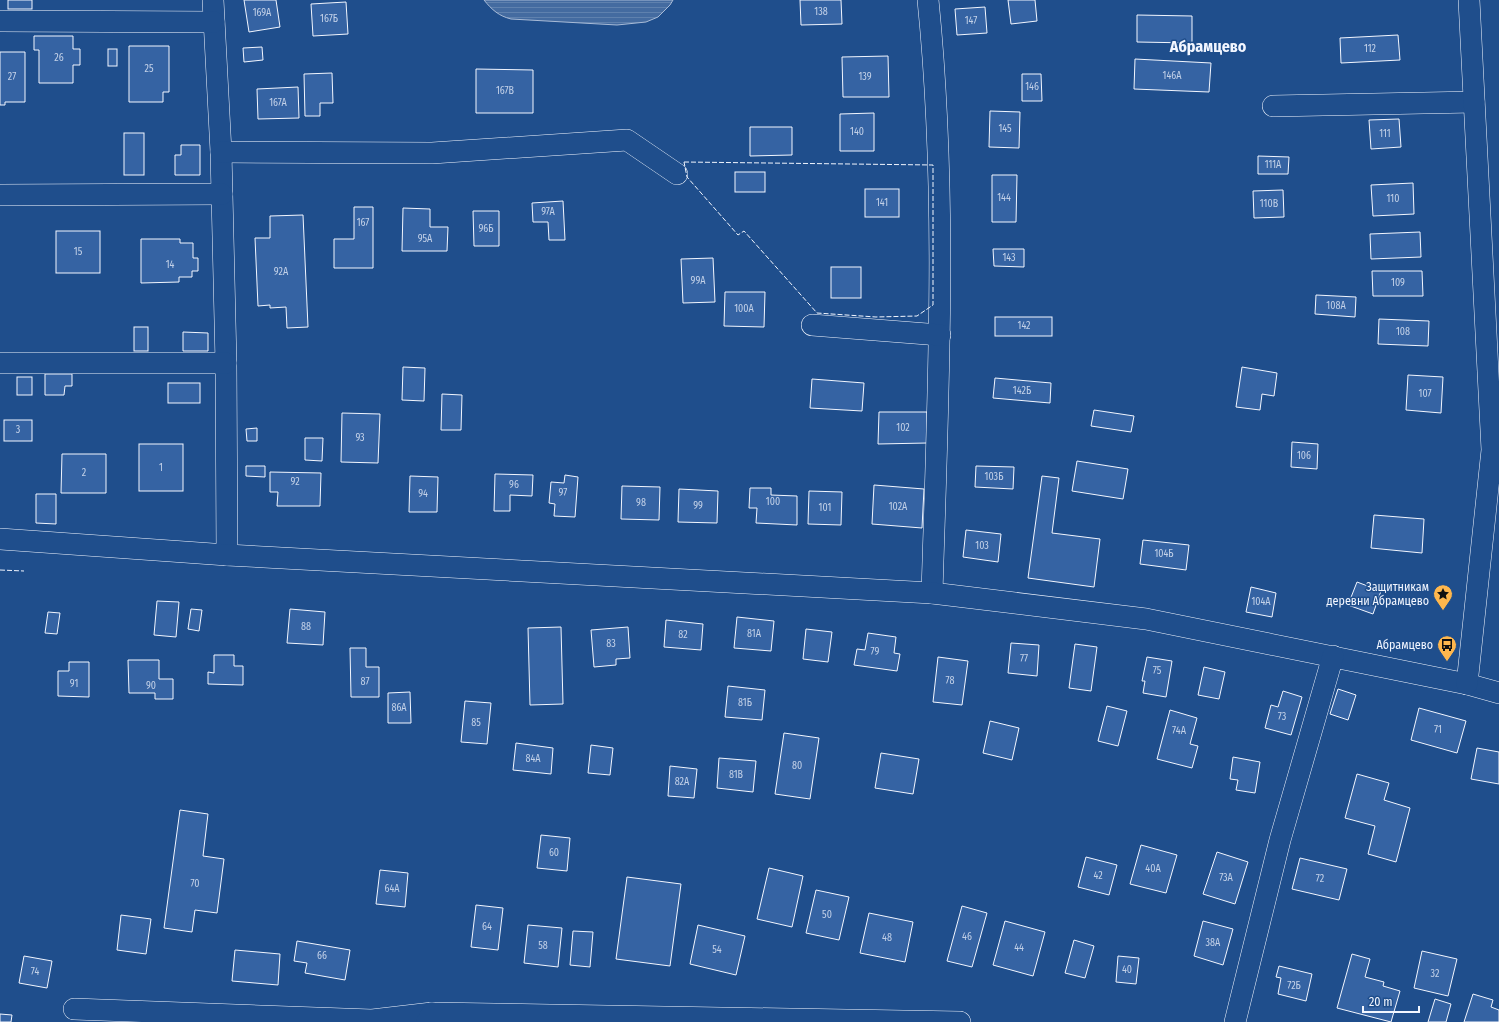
<svg xmlns="http://www.w3.org/2000/svg" width="1499" height="1022" viewBox="0 0 1499 1022" font-family="'Fira Sans Condensed',sans-serif">
  <style>
    .water { fill: url(#water-rules); stroke: #a8bbd7 }
    .building { fill: #3563a3; stroke: #f2f6ff }
    .lines { fill: none; stroke-linecap: round; stroke-linejoin: round }
    .minor-casing { stroke: #f2f6ff; stroke-width: 22 }
    .minor { stroke: #1f4e8c; stroke-width: 21 }
    .fence { stroke: #f2f6ff; stroke-width: 1; stroke-dasharray: 5 2; stroke-linecap: butt }
    .labels { text-anchor: middle; dominant-baseline: central; stroke-width: 3; stroke-linejoin: round; paint-order: stroke }
    .number-label { font-size: 10px; fill: #c3d1e8 }
    .poi-label { font-size: 12px; fill: #f2f6ff; stroke: #1f4e8c; text-anchor: end }
    .district-label { font-size: 16px; font-weight: bold; fill: #f2f6ff; stroke: #1f4e8c }
  </style>
  <defs>
    <pattern id="water-rules" width="6" height="5" patternUnits="userSpaceOnUse"><rect width="6" height="5" fill="#446ba0"/><path d="M0 2.5h6" fill="none" stroke="#5f81ae"/></pattern>
  </defs>
  <rect width="100%" height="100%" fill="#1f4e8c"/>
  <path class="water" d="M484,0h189l-3,5 -12,12 -12,5 -29,3 -106,-6c-12,-3 -19,-9 -27,-19z"/>
  <g class="building">
    <rect x="8" y="0" width="24" height="9"/>
    <polygon points="244,0 276,0 280,27 249,32"/>
    <polygon points="800,0 841,0 842,24 801,25"/>
    <polygon points="1008,0 1035,0 1037,21 1011,24"/>
    <polygon points="346,2 348,34 313,36 311,4"/>
    <polygon points="985,7 987,33 957,35 955,9"/>
    <polygon points="1137,15 1192,16 1192,43 1137,42"/>
    <polygon points="1398,35 1400,60 1341,63 1340,38"/>
    <polygon points="34,36 73,36 73,49 80,49 80,65 73,65 73,83 39,83 39,50 34,50"/>
    <polygon points="129,46 169,46 169,92 163,92 163,102 129,102"/>
    <polygon points="262,47 263,60 244,62 243,48"/>
    <rect x="108" y="49" width="9" height="17"/>
    <polygon points="0,52 25,52 25,102 5,102 5,105 0,105"/>
    <polygon points="888,56 889,97 843,97 842,57"/>
    <polygon points="1135,59 1211,63 1209,92 1134,89"/>
    <polygon points="476,69 533,70 533,113 476,113"/>
    <polygon points="332,73 333,103 320,103 320,116 305,116 304,74"/>
    <polygon points="1022,74 1041,74 1042,101 1022,101"/>
    <polygon points="298,87 299,118 258,119 257,89"/>
    <polygon points="990,111 1020,112 1019,148 989,147"/>
    <polygon points="874,113 874,151 840,151 840,114"/>
    <polygon points="1399,119 1401,147 1371,149 1369,120"/>
    <polygon points="750,127 792,127 792,155 750,156"/>
    <rect x="124" y="133" width="20" height="42"/>
    <polygon points="181,145 200,145 200,175 175,175 175,155 181,155"/>
    <polygon points="1258,156 1289,157 1288,174 1258,174"/>
    <rect x="735" y="172" width="30" height="20"/>
    <polygon points="992,175 1017,175 1016,222 992,222"/>
    <polygon points="1413,183 1414,214 1373,216 1371,185"/>
    <rect x="865" y="189" width="34" height="28"/>
    <polygon points="1283,190 1284,217 1254,218 1253,191"/>
    <polygon points="563,201 565,240 549,240 548,222 533,222 532,203"/>
    <polygon points="354,207 373,207 373,268 334,268 334,239 354,239"/>
    <polygon points="403,208 430,209 430,227 448,227 447,251 402,251"/>
    <polygon points="473,211 499,211 499,246 474,246"/>
    <polygon points="303,215 308,327 287,328 286,307 270,308 270,305 258,306 255,238 270,238 270,216"/>
    <rect x="56" y="231" width="44" height="42"/>
    <polygon points="1420,232 1421,257 1371,259 1370,234"/>
    <polygon points="141,239 180,239 180,243 193,243 193,258 198,258 198,271 192,271 192,277 179,277 179,282 141,283"/>
    <polygon points="993,249 1024,249 1024,267 994,266"/>
    <polygon points="713,258 715,302 683,303 681,259"/>
    <rect x="831" y="267" width="30" height="31"/>
    <polygon points="1372,271 1422,271 1423,296 1373,296"/>
    <polygon points="725,292 765,292 764,327 724,326"/>
    <polygon points="1316,295 1356,297 1355,317 1315,314"/>
    <rect x="995" y="317" width="57" height="19"/>
    <polygon points="1379,319 1429,321 1428,346 1378,344"/>
    <rect x="134" y="327" width="14" height="24"/>
    <polygon points="183,332 208,333 208,351 183,351"/>
    <polygon points="403,367 425,368 424,401 402,400"/>
    <polygon points="1242,367 1277,373 1274,396 1262,394 1260,410 1236,407"/>
    <polygon points="45,374 72,374 72,386 65,386 64,395 45,395"/>
    <polygon points="1408,375 1443,377 1441,413 1406,410"/>
    <rect x="17" y="377" width="15" height="18"/>
    <polygon points="995,378 1051,383 1050,403 993,398"/>
    <polygon points="812,379 864,383 862,411 810,408"/>
    <rect x="168" y="383" width="32" height="20"/>
    <polygon points="442,394 462,395 461,430 441,430"/>
    <polygon points="1094,410 1134,416 1131,432 1091,426"/>
    <polygon points="879,412 927,412 927,443 878,444"/>
    <polygon points="342,413 380,414 378,463 341,462"/>
    <rect x="4" y="420" width="28" height="21"/>
    <polygon points="257,428 257,441 247,441 246,429"/>
    <polygon points="305,438 323,438 322,461 305,460"/>
    <polygon points="1292,442 1318,444 1317,469 1291,467"/>
    <rect x="139" y="444" width="44" height="47"/>
    <polygon points="62,454 106,454 106,493 61,493"/>
    <polygon points="1077,461 1128,469 1123,499 1072,491"/>
    <polygon points="246,466 265,466 265,477 246,476"/>
    <polygon points="976,466 1014,467 1013,489 975,487"/>
    <polygon points="270,472 321,473 320,506 277,506 278,492 270,492"/>
    <polygon points="495,474 533,475 532,496 510,495 510,511 494,511"/>
    <polygon points="565,475 578,477 575,517 554,516 555,504 549,503 551,482 564,483"/>
    <polygon points="410,476 438,477 437,512 409,512"/>
    <polygon points="1042,476 1059,478 1052,533 1100,539 1094,587 1028,578"/>
    <polygon points="874,485 924,489 922,528 872,524"/>
    <polygon points="622,486 660,487 659,520 621,519"/>
    <polygon points="750,488 771,488 771,495 797,496 797,525 756,523 757,508 749,508"/>
    <polygon points="679,489 718,491 717,523 678,522"/>
    <polygon points="809,491 842,492 841,525 808,524"/>
    <polygon points="36,494 56,494 56,524 36,523"/>
    <polygon points="1374,515 1424,519 1422,553 1371,548"/>
    <polygon points="966,530 1001,534 998,562 963,557"/>
    <polygon points="1143,540 1189,545 1186,570 1140,564"/>
    <polygon points="1357,582 1381,591 1373,614 1348,605"/>
    <polygon points="1251,587 1276,593 1272,617 1246,612"/>
    <polygon points="157,601 179,602 176,637 154,635"/>
    <polygon points="191,609 202,610 199,631 188,629"/>
    <polygon points="290,609 325,612 323,645 287,643"/>
    <polygon points="48,612 60,613 57,634 45,633"/>
    <polygon points="737,617 774,621 771,651 734,648"/>
    <polygon points="666,620 703,624 701,650 664,647"/>
    <polygon points="561,627 563,704 530,705 528,628"/>
    <polygon points="628,627 630,658 616,659 616,665 594,667 591,630"/>
    <polygon points="806,629 832,632 828,662 803,659"/>
    <polygon points="868,633 896,637 894,653 900,654 897,671 854,665 857,649 865,650"/>
    <polygon points="1011,643 1039,645 1037,676 1008,673"/>
    <polygon points="1075,644 1097,647 1091,691 1069,688"/>
    <polygon points="350,648 366,648 366,667 379,667 379,697 351,697"/>
    <polygon points="214,655 234,655 234,666 243,666 243,685 208,684 208,672 214,673"/>
    <polygon points="938,657 968,661 962,705 933,702"/>
    <polygon points="1147,657 1172,661 1166,697 1143,693 1145,681 1142,681"/>
    <polygon points="128,660 159,660 159,679 173,679 173,699 155,699 155,693 129,693"/>
    <polygon points="69,662 89,662 89,697 58,696 58,671 69,671"/>
    <polygon points="1204,667 1225,672 1219,699 1198,695"/>
    <polygon points="728,686 765,690 762,720 725,717"/>
    <polygon points="1338,689 1356,695 1348,720 1330,714"/>
    <polygon points="1283,691 1302,697 1291,735 1265,728 1271,705 1278,707"/>
    <polygon points="410,692 411,723 388,723 388,693"/>
    <polygon points="465,701 491,703 487,744 461,742"/>
    <polygon points="1107,706 1127,711 1118,746 1098,741"/>
    <polygon points="1419,708 1466,721 1457,753 1411,740"/>
    <polygon points="1170,710 1197,718 1190,744 1198,746 1192,768 1157,759"/>
    <polygon points="990,721 1019,728 1012,760 983,753"/>
    <polygon points="784,733 819,738 810,799 775,794"/>
    <polygon points="516,743 553,748 551,774 513,770"/>
    <polygon points="591,745 613,748 610,775 588,773"/>
    <polygon points="1477,748 1499,752 1499,784 1471,779"/>
    <polygon points="881,753 919,759 913,794 875,788"/>
    <polygon points="1233,757 1260,762 1255,793 1236,790 1238,780 1230,779"/>
    <polygon points="719,758 756,761 753,792 717,788"/>
    <polygon points="670,766 697,769 694,798 668,796"/>
    <polygon points="1357,774 1389,783 1384,800 1410,808 1396,862 1368,854 1375,826 1345,818"/>
    <polygon points="180,810 208,814 203,856 224,859 217,913 195,910 192,932 164,928"/>
    <polygon points="541,835 570,838 567,871 537,868"/>
    <polygon points="1141,845 1177,855 1166,893 1130,884"/>
    <polygon points="1217,852 1248,862 1235,904 1203,894"/>
    <polygon points="1086,857 1117,865 1109,895 1078,887"/>
    <polygon points="1300,858 1347,869 1339,900 1292,889"/>
    <polygon points="769,868 803,876 792,927 757,919"/>
    <polygon points="380,870 408,873 405,907 376,904"/>
    <polygon points="627,877 681,884 670,966 616,959"/>
    <polygon points="816,890 849,897 839,940 806,933"/>
    <polygon points="476,905 503,908 498,950 471,947"/>
    <polygon points="962,906 987,913 972,967 947,961"/>
    <polygon points="869,913 913,922 905,962 860,953"/>
    <polygon points="121,915 151,919 146,954 117,950"/>
    <polygon points="1005,921 1045,932 1033,976 993,965"/>
    <polygon points="1203,921 1233,929 1223,965 1194,956"/>
    <polygon points="528,925 562,928 558,967 524,963"/>
    <polygon points="698,925 745,936 736,975 690,964"/>
    <polygon points="573,931 593,932 590,967 570,965"/>
    <polygon points="1074,940 1094,946 1085,978 1065,973"/>
    <polygon points="297,941 350,950 345,980 305,973 307,963 294,961"/>
    <polygon points="235,950 280,954 278,985 232,981"/>
    <polygon points="1422,951 1457,959 1448,996 1414,988"/>
    <polygon points="1352,954 1370,959 1365,977 1384,982 1383,986 1400,991 1391,1022 1337,1008"/>
    <polygon points="24,956 52,961 47,988 19,983"/>
    <polygon points="1118,956 1139,958 1136,984 1116,982"/>
    <polygon points="1279,966 1312,974 1306,1001 1278,994 1281,978 1276,977"/>
    <polygon points="1473,994 1493,1000 1491,1007 1499,1010 1499,1022 1464,1022"/>
    <polygon points="1435,999 1451,1004 1446,1022 1428,1022"/>
    <polygon points="0,1014 12,1015 11,1022 0,1022"/>
  </g>
  <g class="lines">
    <g class="minor-casing">
      <g id="minor">
        <polyline points="213,0 221,152 226,363 227,555"/>
        <path d="M928,0c20,197 10,396 4,593"/>
        <polyline points="0,21 214,22"/>
        <polyline points="1273,106 1474,102"/>
        <polyline points="221,152 432,153 627,140 677,174"/>
        <polyline points="0,195 222,194"/>
        <polyline points="812,325 940,335"/>
        <polyline points="0,363 226,363"/>
        <polyline points="0,539 227,555 932,593 1146,619 1467,684 1499,693"/>
        <polyline points="1467,684 1492,450 1469,0"/>
        <polyline points="74,1009 372,1020 432,1013"/>
        <polyline points="427,1022 432,1013 960,1022"/>
        <polyline points="1235,1022 1280,840 1333,656"/>
      </g>
    </g>
    <use href="#minor" class="minor"/>
    <g class="fence">
      <polygon points="684,162 933,165 933,305 917,316 876,317 817,313 744,231 738,235 687,177"/>
      <polyline points="0,570 24,571"/>
    </g>
  </g>
  <defs>
    <g id="sight-pin" transform="scale(1)"><path d="M0 17L-7.5 6A9.5 9.5 0 1 1 7.5 6Z" fill="#ffb74d" stroke="#1f4e8c"/><path d="M0-6L1.8-2.2L6-1.7L2.9 1.2L3.7 5.4L0 3.3L-3.7 5.4L-2.9 1.2L-6-1.7L-1.8-2.2Z" fill="#111"/></g>
    <g id="bus-pin" transform="scale(1)"><path d="M0 17L-7.5 6A9.5 9.5 0 1 1 7.5 6Z" fill="#ffb74d" stroke="#1f4e8c"/><path d="M-5-6H5V4H4V6H2V4H-2V6H-4V4H-5ZM-3.5-4V0h7V-4ZM-3.5 1.2v1.5H-2V1.2ZM2 1.2v1.5H3.5V1.2Z" fill="#111"/></g>
  </defs>
  <g fill-rule="evenodd">
    <use href="#sight-pin" x="1443" y="594"/>
    <use href="#bus-pin" x="1447" y="645"/>
  </g>
  <g class="labels">
    <g class="number-label">
      <text x="821" y="12">138</text>
      <text x="262" y="13">169А</text>
      <text x="329" y="19">167Б</text>
      <text x="971" y="21">147</text>
      <text x="1370" y="49">112</text>
      <text x="59" y="58">26</text>
      <text x="149" y="69">25</text>
      <text x="1172" y="76">146А</text>
      <text x="12" y="77">27</text>
      <text x="865" y="77">139</text>
      <text x="1032" y="87">146</text>
      <text x="505" y="91">167В</text>
      <text x="278" y="103">167А</text>
      <text x="1005" y="129">145</text>
      <text x="857" y="132">140</text>
      <text x="1385" y="134">111</text>
      <text x="1273" y="165">111А</text>
      <text x="1004" y="198">144</text>
      <text x="1393" y="199">110</text>
      <text x="882" y="203">141</text>
      <text x="1269" y="204">110В</text>
      <text x="548" y="212">97А</text>
      <text x="363" y="223">167</text>
      <text x="486" y="229">96Б</text>
      <text x="425" y="239">95А</text>
      <text x="78" y="252">15</text>
      <text x="1009" y="258">143</text>
      <text x="170" y="265">14</text>
      <text x="281" y="272">92А</text>
      <text x="698" y="281">99А</text>
      <text x="1398" y="283">109</text>
      <text x="1336" y="306">108А</text>
      <text x="744" y="309">100А</text>
      <text x="1024" y="326">142</text>
      <text x="1403" y="332">108</text>
      <text x="1022" y="391">142Б</text>
      <text x="1425" y="394">107</text>
      <text x="903" y="428">102</text>
      <text x="18" y="430">3</text>
      <text x="360" y="438">93</text>
      <text x="1304" y="456">106</text>
      <text x="161" y="468">1</text>
      <text x="84" y="473">2</text>
      <text x="994" y="477">103Б</text>
      <text x="295" y="482">92</text>
      <text x="514" y="485">96</text>
      <text x="563" y="493">97</text>
      <text x="423" y="494">94</text>
      <text x="773" y="502">100</text>
      <text x="641" y="503">98</text>
      <text x="698" y="506">99</text>
      <text x="898" y="507">102А</text>
      <text x="825" y="508">101</text>
      <text x="982" y="546">103</text>
      <text x="1164" y="554">104Б</text>
      <text x="1261" y="602">104А</text>
      <text x="306" y="627">88</text>
      <text x="754" y="634">81А</text>
      <text x="683" y="635">82</text>
      <text x="611" y="644">83</text>
      <text x="875" y="652">79</text>
      <text x="1024" y="659">77</text>
      <text x="1157" y="671">75</text>
      <text x="950" y="681">78</text>
      <text x="365" y="682">87</text>
      <text x="74" y="684">91</text>
      <text x="151" y="686">90</text>
      <text x="745" y="703">81Б</text>
      <text x="399" y="708">86А</text>
      <text x="1282" y="717">73</text>
      <text x="476" y="723">85</text>
      <text x="1438" y="730">71</text>
      <text x="1179" y="731">74А</text>
      <text x="533" y="759">84А</text>
      <text x="797" y="766">80</text>
      <text x="736" y="775">81В</text>
      <text x="682" y="782">82А</text>
      <text x="554" y="853">60</text>
      <text x="1153" y="869">40А</text>
      <text x="1098" y="876">42</text>
      <text x="1226" y="878">73А</text>
      <text x="1320" y="879">72</text>
      <text x="195" y="884">70</text>
      <text x="392" y="889">64А</text>
      <text x="827" y="915">50</text>
      <text x="487" y="927">64</text>
      <text x="967" y="937">46</text>
      <text x="887" y="938">48</text>
      <text x="1213" y="943">38А</text>
      <text x="543" y="946">58</text>
      <text x="1019" y="948">44</text>
      <text x="717" y="950">54</text>
      <text x="322" y="956">66</text>
      <text x="1127" y="970">40</text>
      <text x="35" y="972">74</text>
      <text x="1435" y="974">32</text>
      <text x="1294" y="986">72Б</text>
    </g>
    <g class="poi-label">
      <text x="1429" y="587">Защитникам<tspan x="1429" dy="14">деревни Абрамцево</tspan></text>
      <text x="1433" y="645">Абрамцево</text>
    </g>
    <g class="district-label">
      <text x="1208" y="46">Абрамцево</text>
    </g>
  </g>
  <path d="M1363 1006v6h56v-6" fill="none" stroke="#f2f6ff" stroke-width="2"/>
  <text x="1369" y="1006" font-size="12" fill="#f2f6ff" stroke="#1f4e8c" stroke-width="3" paint-order="stroke">20 m</text>
</svg>
